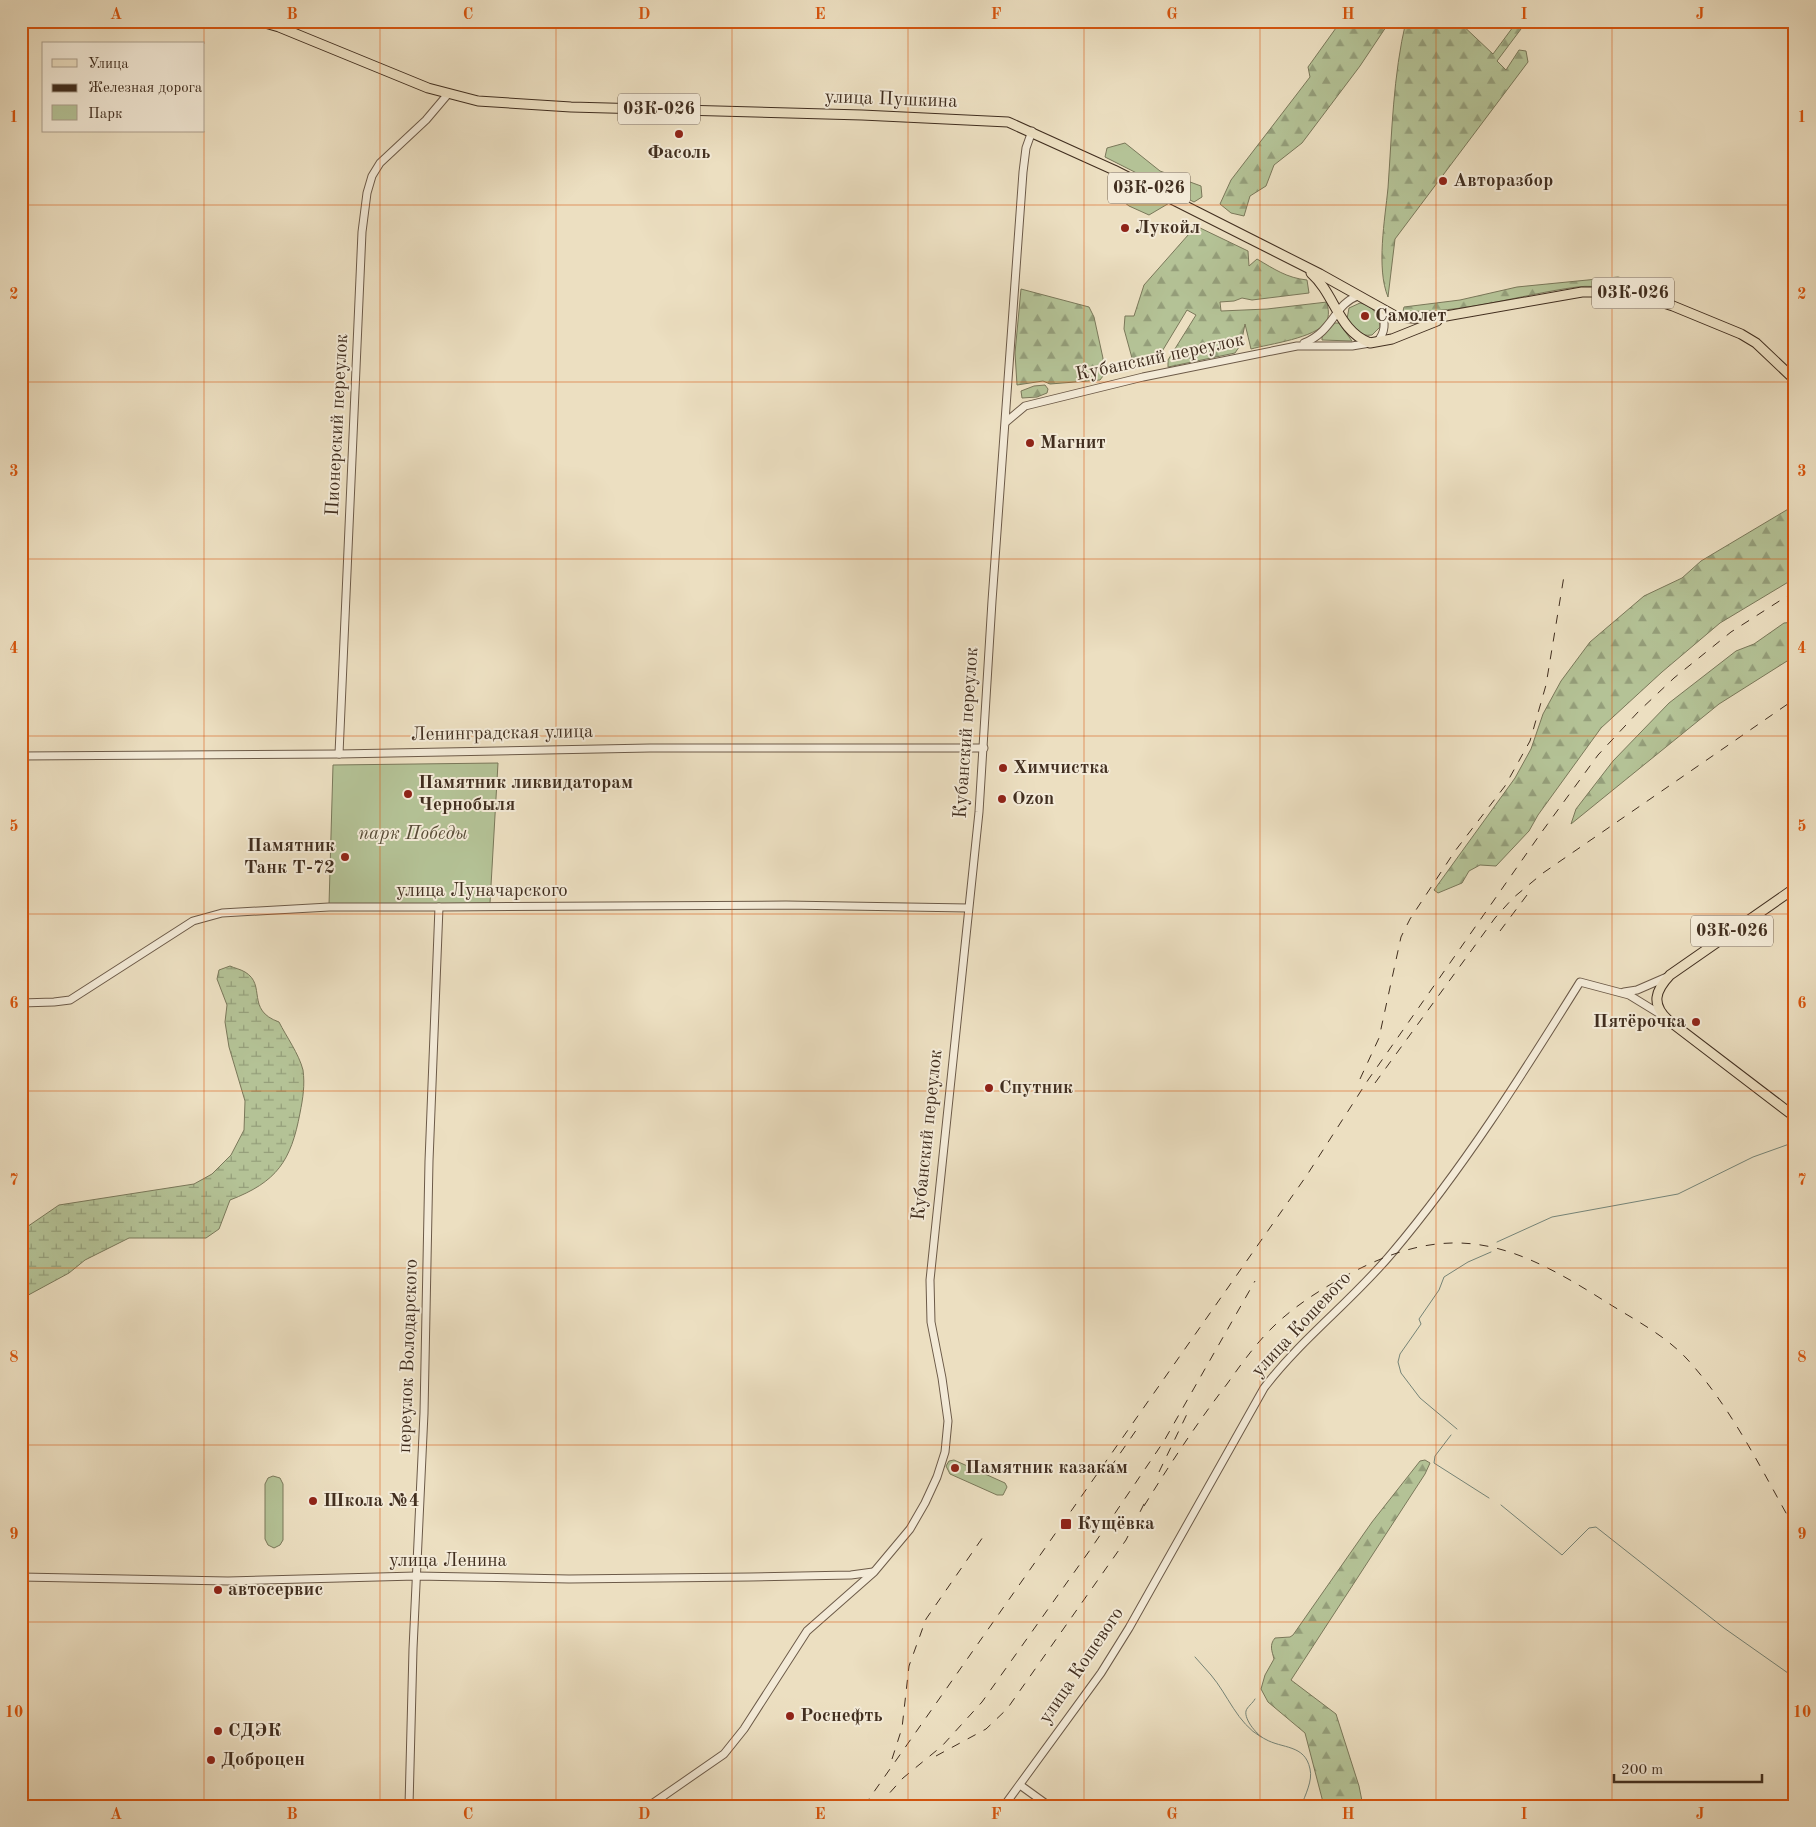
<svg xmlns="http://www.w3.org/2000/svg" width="1816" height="1827" viewBox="0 0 1816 1827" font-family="'Old Standard TT',serif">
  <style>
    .green { fill: #b4c296; stroke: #7a785a }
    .forest { fill: url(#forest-firs); stroke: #7a785a }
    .wetland { fill: url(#wetland-marsh); stroke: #7a785a }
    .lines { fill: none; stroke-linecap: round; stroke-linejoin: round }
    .stream { stroke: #768477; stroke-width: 1 }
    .minor-casing { stroke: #6c5a48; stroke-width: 9 }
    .major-casing { stroke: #412e1f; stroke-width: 11 }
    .minor { stroke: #f3ead7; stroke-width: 7 }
    .major { stroke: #ecdfc1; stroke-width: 9 }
    .rail { stroke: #412e1f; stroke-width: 1; stroke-dasharray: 9 9; stroke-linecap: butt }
    .grid { fill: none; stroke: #d7550e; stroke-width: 1; stroke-opacity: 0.55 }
    .poi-dot { fill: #8f2418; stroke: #f3ead7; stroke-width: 2 }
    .labels { text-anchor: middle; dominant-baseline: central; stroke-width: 4; stroke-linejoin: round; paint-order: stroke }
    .shield { fill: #f3ead7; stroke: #766656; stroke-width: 1 }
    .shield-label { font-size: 18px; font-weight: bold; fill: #412e1f }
    .street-label { font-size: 19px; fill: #412e1f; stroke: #f3ead7 }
    .poi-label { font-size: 19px; font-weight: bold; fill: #412e1f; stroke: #f3ead7; text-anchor: start }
    .park-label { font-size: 19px; font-style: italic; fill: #584c37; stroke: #f3ead7 }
    .neatline { fill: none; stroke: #d7550e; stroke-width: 2 }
    .grid-label { font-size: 16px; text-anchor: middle; font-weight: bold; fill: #d7550e }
  </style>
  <defs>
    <pattern id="forest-firs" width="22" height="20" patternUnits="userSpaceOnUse" patternTransform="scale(1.25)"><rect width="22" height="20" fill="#b4c296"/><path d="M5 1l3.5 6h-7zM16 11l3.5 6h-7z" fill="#949e7a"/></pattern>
    <pattern id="wetland-marsh" width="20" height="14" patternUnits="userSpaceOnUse" patternTransform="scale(1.25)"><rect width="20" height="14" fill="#b4c296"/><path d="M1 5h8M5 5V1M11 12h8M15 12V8" fill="none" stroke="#949e7a"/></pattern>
  </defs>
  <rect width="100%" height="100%" fill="#ecdfc1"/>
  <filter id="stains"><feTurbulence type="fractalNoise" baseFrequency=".004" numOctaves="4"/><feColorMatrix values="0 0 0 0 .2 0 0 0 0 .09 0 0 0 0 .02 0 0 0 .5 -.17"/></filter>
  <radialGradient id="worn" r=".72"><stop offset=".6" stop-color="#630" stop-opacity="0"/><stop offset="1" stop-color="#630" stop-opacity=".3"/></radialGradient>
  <g class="green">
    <polygon points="1125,143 1160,171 1201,186 1202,197 1194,202 1105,157 1107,148"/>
    <polygon points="1123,176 1171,202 1149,215 1129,206 1120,199 1120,178"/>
    <path d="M1360,303c12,2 19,12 20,24l-8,8c-13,2 -19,-6 -25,-16l2,-11z"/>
    <polygon points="1335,323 1339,323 1352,341 1322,340 1322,337"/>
    <polygon points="498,763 490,903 329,905 333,765"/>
    <polygon points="954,1460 1005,1483 1007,1487 1003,1495 997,1495 950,1474 946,1466 949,1461"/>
    <polygon points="273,1476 280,1478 283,1484 283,1540 280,1545 274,1548 268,1545 265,1539 265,1484 268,1478"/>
  </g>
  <g class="forest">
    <polygon points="1341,21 1390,21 1360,66 1302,143 1274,165 1266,186 1250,196 1244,216 1231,213 1220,204 1231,180 1310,77 1308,67"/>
    <path d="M1406,21h52l35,33 20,-27 -3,-6h13l1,4 -27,36 9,9 13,-20 7,1 2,11 -133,177 -7,58c-12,-29 -3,-78 0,-109 4,-56 5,-112 18,-167z"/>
    <path d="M1196,226l52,25 1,15 8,-7c17,10 30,19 50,21l2,13 -57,7 -10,-2 -8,3 -14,1 1,9 46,-2 60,-7c1,6 3,14 -1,20 -10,16 -57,22 -75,27l-6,-25 -4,20 -6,9 -67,14v-7l28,-45 -9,-5 -32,53 -20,6 -11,-40 1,-13h9l10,-31z"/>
    <path d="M1618,277l23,6v4c-21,5 -43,-3 -64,0 -59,8 -114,27 -174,24l1,-4 56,-7 57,-13z"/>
    <polygon points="1021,289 1089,307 1094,317 1106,372 1100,380 1050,384 1043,381 1017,385 1015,353"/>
    <polygon points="1045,385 1048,389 1047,393 1037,397 1022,398 1021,391 1034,386"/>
    <polygon points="1795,505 1795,578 1720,623 1662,672 1601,728 1538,815 1529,831 1496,866 1480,865 1469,871 1462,883 1438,893 1434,890 1515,778 1531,749 1543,714 1561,681 1590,642 1644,596 1682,578 1701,561"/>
    <polygon points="1795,622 1795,656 1719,704 1571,824 1576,809 1613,761 1669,703 1736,651 1754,644 1784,623"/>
    <path d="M1425,1460l5,3 -5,11 -134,206 45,34 23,72 4,20h-39l-19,-73 -37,-31 -7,-13 4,-14 9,-16c-2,-8 -5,-14 1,-21l15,-1 3,-2 79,-113 48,-61z"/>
  </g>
  <path class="wetland" d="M230,966c4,2 10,3 15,6 22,13 0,38 34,50 7,14 20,32 24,48 2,15 0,28 -3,43 -9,48 -23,69 -70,87l-11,29 -13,9h-77l-44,22 -16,13 -48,26v-68l38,-26 135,-21 18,-10 19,-19 13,-25 1,-29 -16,-54 -4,-25 2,-17 -10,-26 2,-9z"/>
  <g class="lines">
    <g class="stream">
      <polyline points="1497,1242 1552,1217 1678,1194 1753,1157 1795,1142"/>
      <polyline points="1457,1429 1420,1398 1401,1373 1398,1362 1400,1354 1421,1324 1419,1319 1439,1290 1444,1277 1468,1262 1491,1252"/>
      <polyline points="1451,1435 1435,1456 1434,1463 1489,1498"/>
      <polyline points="1501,1505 1562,1555 1589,1528 1596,1527 1724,1628 1795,1678"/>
      <path d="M1195,1657c5,6 11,12 16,18 17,20 26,48 50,62"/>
      <path d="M1255,1699c-2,4 -8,8 -9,12 -2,9 12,25 19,28 17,10 40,5 45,30 3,11 -5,27 -9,37"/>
    </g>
    <g class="minor-casing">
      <g id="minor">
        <path d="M1377,342c9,-10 8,-19 5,-32"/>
        <path d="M1304,343c30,-12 30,-39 54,-47"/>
        <polyline points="1006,422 1025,406 1143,377 1297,346 1352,346 1370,343"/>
        <polyline points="339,754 362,232 367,193 372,176 380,163 426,120 448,94"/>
        <polyline points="21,756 339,754 650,748 984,748"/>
        <polyline points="1624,992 1637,990 1667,977"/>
        <polyline points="21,1003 54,1002 70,1000 193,921 222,913 329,907 439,907 786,905 968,908"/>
        <polyline points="21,1577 228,1581 416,1576 569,1579 750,1577 851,1575 873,1572"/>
        <polyline points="1020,1785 1049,1806"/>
        <polyline points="409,1806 413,1649 424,1413 429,1161 439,907"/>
        <polyline points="649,1806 724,1754 744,1729 807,1631 874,1572 910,1529 925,1503 937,1477 945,1452 948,1421 942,1378 931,1322 930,1280 979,812 992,601 1023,172 1026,148 1032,131"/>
        <path d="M1004,1806l97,-133 28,-45 135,-240c37,-49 88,-87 128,-135 71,-84 130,-178 188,-271l49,13 31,19"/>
      </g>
    </g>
    <g class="major-casing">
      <g id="major">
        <polyline points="258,21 279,27 428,88 478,101 571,107 862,115 1008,122 1114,170 1320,274 1397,317 1429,319 1582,292 1630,292 1673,306 1741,334 1756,343 1795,380"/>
        <path d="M1311,273c24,21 27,58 59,70l22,-4 45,-18"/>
        <path d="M1795,888l-125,87c-15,16 -19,29 -2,45l127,97"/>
      </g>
    </g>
    <use href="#minor" class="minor"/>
    <use href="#major" class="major"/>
    <g class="rail">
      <polyline points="1500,931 1530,891"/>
      <polyline points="1360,1079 1379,1038 1401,937 1410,919 1455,851 1505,786 1530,741 1546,685 1564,576"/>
      <polyline points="1375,1083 1495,918 1513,898 1543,873 1795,699"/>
      <polyline points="1110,1468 1137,1429"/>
      <polyline points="1159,1472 1187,1414"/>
      <path d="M1144,1506c26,-42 53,-83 83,-122 15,-21 30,-42 48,-59 22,-21 51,-39 78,-53 100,-52 160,-29 250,28 28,18 61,34 84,59 45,49 75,112 108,170"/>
      <polyline points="936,1756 986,1729 1007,1709 1126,1540 1146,1500"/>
      <polyline points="892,1759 902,1728 909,1666 926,1619 983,1537"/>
      <polyline points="864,1806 1307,1175 1368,1080 1541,833 1598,755 1639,711 1674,678 1731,632 1795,591"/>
      <polyline points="878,1806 903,1778 942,1746 982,1702 1090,1550 1164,1441 1255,1281"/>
    </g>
  </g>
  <path class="grid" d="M204,21v23M380,21v1785M556,21v1785M732,21v1785M908,21v1785M1084,21v1785M1260,21v1785M1436,21v1785M1612,21v1785M204,131v1675M21,205h1774M21,382h1774M21,559h1774M21,736h1774M21,914h1774M21,1091h1774M21,1268h1774M21,1445h1774M21,1622h1774"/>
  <g class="poi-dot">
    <circle cx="679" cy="134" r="5"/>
    <circle cx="1443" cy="181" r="5"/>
    <circle cx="1125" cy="228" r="5"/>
    <circle cx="1365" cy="316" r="5"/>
    <circle cx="1030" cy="443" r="5"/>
    <circle cx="1003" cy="768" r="5"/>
    <circle cx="408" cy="794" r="5"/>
    <circle cx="1002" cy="799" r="5"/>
    <circle cx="345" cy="857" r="5"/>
    <circle cx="1696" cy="1022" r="5"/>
    <circle cx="989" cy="1088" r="5"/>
    <circle cx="955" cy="1468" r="5"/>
    <circle cx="313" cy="1501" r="5"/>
    <rect x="1060" y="1518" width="12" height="12" rx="2.5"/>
    <circle cx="218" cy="1590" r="5"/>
    <circle cx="790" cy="1716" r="5"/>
    <circle cx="218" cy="1731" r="5"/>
    <circle cx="211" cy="1760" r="5"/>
  </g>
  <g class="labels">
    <g class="shield">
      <rect x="618" y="93.5" width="82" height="31" rx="4"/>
      <rect x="1108" y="172.5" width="82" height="31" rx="4"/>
      <rect x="1592" y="277.5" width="82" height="31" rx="4"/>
      <rect x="1691" y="915.5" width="82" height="31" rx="4"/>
    </g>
    <g class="shield-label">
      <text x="659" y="109">03К-026</text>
      <text x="1149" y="188">03К-026</text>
      <text x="1633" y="293">03К-026</text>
      <text x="1732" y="931">03К-026</text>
    </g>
    <g class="street-label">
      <text transform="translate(891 100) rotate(2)">улица Пушкина</text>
      <text transform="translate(1160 358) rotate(-12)">Кубанский переулок</text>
      <text transform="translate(338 425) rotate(-87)">Пионерский переулок</text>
      <text transform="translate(967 733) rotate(-86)">Кубанский переулок</text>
      <text transform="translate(502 734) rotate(-1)">Ленинградская улица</text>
      <text x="482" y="891">улица Луначарского</text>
      <text transform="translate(928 1135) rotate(-84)">Кубанский переулок</text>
      <text transform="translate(1302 1325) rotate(-47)">улица Кошевого</text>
      <text transform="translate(409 1356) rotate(-88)">переулок Володарского</text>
      <text x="448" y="1561">улица Ленина</text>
      <text transform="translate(1082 1666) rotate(-56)">улица Кошевого</text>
    </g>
    <g class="poi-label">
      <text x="679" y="153" text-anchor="middle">Фасоль</text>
      <text x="1453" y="181">Авторазбор</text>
      <text x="1135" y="228">Лукойл</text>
      <text x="1375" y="316">Самолет</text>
      <text x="1040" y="443">Магнит</text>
      <text x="1013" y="768">Химчистка</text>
      <text x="418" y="783">Памятник ликвидаторам<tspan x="418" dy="22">Чернобыля</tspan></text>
      <text x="1012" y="799">Ozon</text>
      <text x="335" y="846" text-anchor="end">Памятник<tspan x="335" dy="22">Танк Т-72</tspan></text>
      <text x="1686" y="1022" text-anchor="end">Пятёрочка</text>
      <text x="999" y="1088">Спутник</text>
      <text x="965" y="1468">Памятник казакам</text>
      <text x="323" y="1501">Школа №4</text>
      <text x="1077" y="1524">Кущёвка</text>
      <text x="228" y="1590">автосервис</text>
      <text x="800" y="1716">Роснефть</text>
      <text x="228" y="1731">СДЭК</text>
      <text x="221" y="1760">Доброцен</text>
    </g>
    <g class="park-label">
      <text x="413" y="834">парк Победы</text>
    </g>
  </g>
  <rect width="1816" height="1827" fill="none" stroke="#ecdfc1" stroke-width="55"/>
  <rect x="42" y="42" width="162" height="90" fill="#f3ead7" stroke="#ac9f8d"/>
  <rect x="52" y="59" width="25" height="8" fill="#ecdfc1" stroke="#ac9f8d"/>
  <text x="88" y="68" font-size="15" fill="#412e1f">Улица</text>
  <rect x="52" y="84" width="25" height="8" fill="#412e1f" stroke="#ac9f8d"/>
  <text x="88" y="92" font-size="15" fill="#412e1f">Железная дорога</text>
  <rect x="52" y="105" width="25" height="15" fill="#b4c296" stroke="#ac9f8d"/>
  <text x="88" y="118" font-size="15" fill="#412e1f">Парк</text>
  <path d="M1614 1774v8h148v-8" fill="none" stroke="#412e1f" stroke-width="2.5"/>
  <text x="1621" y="1774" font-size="15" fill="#412e1f" stroke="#f3ead7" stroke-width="4" paint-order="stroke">200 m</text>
  <rect x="28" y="28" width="1760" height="1772" class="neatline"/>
  <g class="grid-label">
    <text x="116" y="19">A</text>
    <text x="292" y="19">B</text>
    <text x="468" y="19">C</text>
    <text x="644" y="19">D</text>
    <text x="820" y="19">E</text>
    <text x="996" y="19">F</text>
    <text x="1172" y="19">G</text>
    <text x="1348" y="19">H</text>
    <text x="1524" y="19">I</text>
    <text x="1700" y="19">J</text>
    <text x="14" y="122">1</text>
    <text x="1802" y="122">1</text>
    <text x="14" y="299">2</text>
    <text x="1802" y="299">2</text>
    <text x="14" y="476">3</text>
    <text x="1802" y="476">3</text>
    <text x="14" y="653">4</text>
    <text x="1802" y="653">4</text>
    <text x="14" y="831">5</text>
    <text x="1802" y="831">5</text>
    <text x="14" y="1008">6</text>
    <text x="1802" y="1008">6</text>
    <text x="14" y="1185">7</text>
    <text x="1802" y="1185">7</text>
    <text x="14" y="1362">8</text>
    <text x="1802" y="1362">8</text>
    <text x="14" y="1539">9</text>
    <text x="1802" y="1539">9</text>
    <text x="14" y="1717">10</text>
    <text x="1802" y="1717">10</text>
    <text x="116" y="1819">A</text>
    <text x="292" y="1819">B</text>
    <text x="468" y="1819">C</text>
    <text x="644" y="1819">D</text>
    <text x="820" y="1819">E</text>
    <text x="996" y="1819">F</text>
    <text x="1172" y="1819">G</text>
    <text x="1348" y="1819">H</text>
    <text x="1524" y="1819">I</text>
    <text x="1700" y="1819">J</text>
  </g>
  <rect width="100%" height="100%" filter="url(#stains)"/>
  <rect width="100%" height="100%" fill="url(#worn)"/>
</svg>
